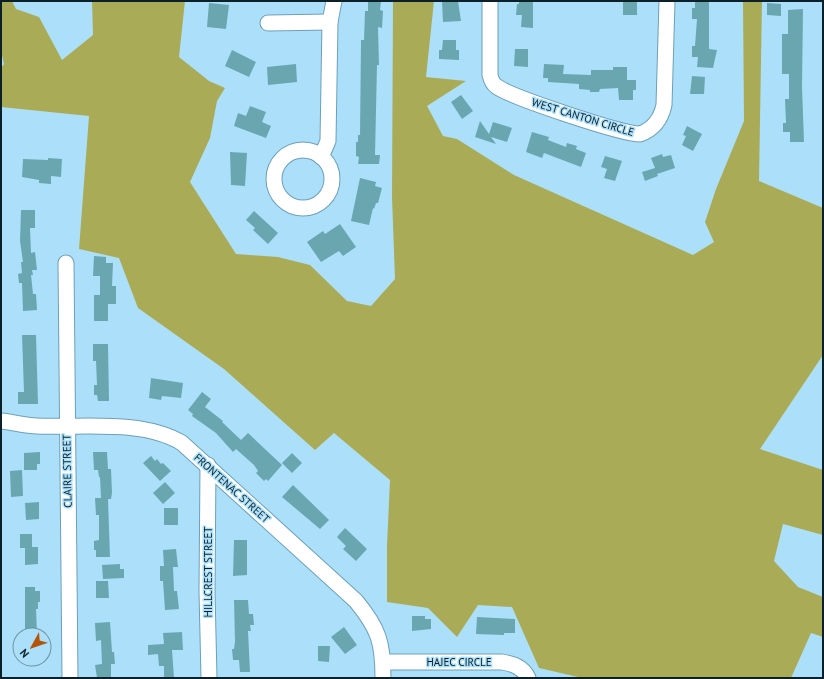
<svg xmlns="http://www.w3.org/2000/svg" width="824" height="679" viewBox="0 0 824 679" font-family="'PT Sans',sans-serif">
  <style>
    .green { fill: #aaab57 }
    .building { fill: #69a6b0 }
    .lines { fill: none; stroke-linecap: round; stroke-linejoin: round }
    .minor-casing { stroke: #6d9fb7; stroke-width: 17 }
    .minor { stroke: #fff; stroke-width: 15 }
    .labels { text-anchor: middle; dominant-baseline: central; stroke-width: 3; stroke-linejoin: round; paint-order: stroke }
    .street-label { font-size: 11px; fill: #0b2029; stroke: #ace0fa }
  </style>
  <rect width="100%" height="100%" fill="#ace0fa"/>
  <polygon class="green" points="1,1 12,1 16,9 39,17 62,60 93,35 92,1 185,1 179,57 209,81 225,88 217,101 210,138 190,182 236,254 278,257 310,265 347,301 371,306 395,279 392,197 393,1 434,1 426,77 466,81 427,106 443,136 457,139 514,175 693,255 714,242 705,222 716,189 744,121 743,1 762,1 759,181 823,208 823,355 760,449 823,470 823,535 783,524 774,561 798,587 823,597 823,637 811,633 791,678 582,678 539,668 512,607 478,605 457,637 428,608 387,602 387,546 390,480 334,433 315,450 224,369 138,308 119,258 79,249 89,116 1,107 1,68 4,64 1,51"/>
  <g class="building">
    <polygon points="368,1 381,1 380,10 383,11 382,28 378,27 379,65 377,65 375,155 380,155 379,164 358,164 359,157 356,156 356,142 358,142 358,135 360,135 361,40 364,40 365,11 368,11"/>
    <polygon points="442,1 458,1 461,21 443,22"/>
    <polygon points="519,1 533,1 533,28 521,27 522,15 516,15 517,4 519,4"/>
    <rect x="623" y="1" width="14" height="14"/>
    <polygon points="695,1 709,1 709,49 717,50 713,68 697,67 698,57 692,57 692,46 695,46 697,19 692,19 692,8 695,8"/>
    <polygon points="209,3 229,5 226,29 207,27"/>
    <polygon points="767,3 781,4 781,16 767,15"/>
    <polygon points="803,9 802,87 804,142 790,142 790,132 783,132 783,123 786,123 785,99 789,99 789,74 782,74 782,34 788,34 788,10"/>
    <polygon points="443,40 456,40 456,50 459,50 459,60 439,59 439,50 442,50"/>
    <polygon points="515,49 528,49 528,67 514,66"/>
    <polygon points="232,50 256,62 249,77 225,66"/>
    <polygon points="296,64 297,82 268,85 267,67"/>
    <polygon points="544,64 564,65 563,74 591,75 591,70 613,70 613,67 627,67 627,80 636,80 636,90 633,90 633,100 619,100 618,88 600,89 599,92 590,92 590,90 579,89 579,84 548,82 548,78 543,78"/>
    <polygon points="692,76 705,77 704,94 690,94"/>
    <polygon points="461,95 473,111 462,119 451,102"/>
    <polygon points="250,106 266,112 262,122 271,126 266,138 234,126 238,113 246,116"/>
    <polygon points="480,121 489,134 493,122 512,128 507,142 491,137 496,144 475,137"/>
    <polygon points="687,126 702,134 693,151 682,145 686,136 683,135"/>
    <polygon points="532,132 549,137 548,140 566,147 567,143 577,146 576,149 586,153 581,167 544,153 542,158 526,152"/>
    <polygon points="230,152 247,153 245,186 231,185"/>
    <polygon points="662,154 663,157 671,155 675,168 657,174 658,176 645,181 642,172 655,168 651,158"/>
    <polygon points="605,156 622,161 615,181 604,178 607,169 601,167"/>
    <polygon points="48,158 62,159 61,177 51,176 51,184 39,183 39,180 22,177 23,159 48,160"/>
    <polygon points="360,178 376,182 375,186 382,188 378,203 376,203 374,209 373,208 369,225 351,221"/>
    <polygon points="21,210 35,210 35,228 30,228 31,253 35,252 37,270 32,270 33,275 31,275 33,294 36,294 37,310 23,311 22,283 19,283 18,274 22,273 21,262 23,262 20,241"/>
    <polygon points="254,211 278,233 268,244 253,230 255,228 246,220"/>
    <polygon points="340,224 356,247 343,256 339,251 321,262 307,242 323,231 325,234"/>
    <polygon points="94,256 106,257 106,263 113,263 112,286 116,286 116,304 108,304 108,321 94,321 94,295 100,295 100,276 93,276"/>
    <polygon points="22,335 36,335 38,404 18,404 18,392 24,392"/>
    <polygon points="93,344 108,344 109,401 98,401 97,395 94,395 94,385 97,385 96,361 93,361"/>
    <polygon points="151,378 183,383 181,398 162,396 161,400 149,398"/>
    <polygon points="202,392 211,399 205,407 223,421 222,422 241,440 248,433 282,465 268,481 266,479 264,481 256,473 258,471 254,465 236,449 233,452 216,433 192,416 193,414 188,410"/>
    <polygon points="40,452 40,464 37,464 37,470 24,470 24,453"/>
    <polygon points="93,452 107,452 108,469 111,469 112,493 111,499 108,499 110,557 96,557 96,550 94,550 94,541 99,540 99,515 96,515 95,498 101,498 100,477 99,477 98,470 94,470"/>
    <polygon points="292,453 302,463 292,473 282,463"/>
    <polygon points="151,456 155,461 157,459 161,464 163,463 171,471 160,481 143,463"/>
    <polygon points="22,470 23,496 11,497 10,471"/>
    <polygon points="165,482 175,493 163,504 153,493"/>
    <polygon points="293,485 329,520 320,529 282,497"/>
    <polygon points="39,502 39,519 26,520 25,503"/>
    <rect x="164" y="508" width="14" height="17"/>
    <polygon points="345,528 367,549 356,561 343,549 346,546 337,537"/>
    <polygon points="20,534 32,534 32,547 38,547 38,564 25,565 25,548 20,548"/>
    <polygon points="234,540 247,540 247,575 233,576"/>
    <polygon points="176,549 178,567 173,567 174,591 177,591 179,609 165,610 163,581 160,581 160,566 164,566 163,550"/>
    <polygon points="120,564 120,569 124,569 124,578 103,579 102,565"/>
    <polygon points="96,581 108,581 109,598 96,598"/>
    <polygon points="25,587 35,587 35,591 40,591 40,602 38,602 38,609 36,609 37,635 25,635"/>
    <polygon points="234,600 248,600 249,614 253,614 254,625 250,625 251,631 248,631 250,672 240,672 239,660 233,660 232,649 234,649 235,642"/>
    <polygon points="412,616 425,616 425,619 431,619 431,629 412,631"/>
    <polygon points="477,617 515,619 515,633 504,633 504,635 476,634"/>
    <polygon points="110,622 112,652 114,652 115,664 111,664 111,678 97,678 95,665 102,664 101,640 96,641 95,623"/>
    <polygon points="344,627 357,645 345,654 331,637"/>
    <polygon points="182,632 183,650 172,650 174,678 164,678 164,666 159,666 158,654 148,655 148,645 164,644 163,633"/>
    <polygon points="318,646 330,646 329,662 318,661"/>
  </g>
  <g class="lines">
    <g class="minor-casing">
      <g id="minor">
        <path d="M490,1v74c1,4 3,9 6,11 14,11 126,48 144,48 14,-5 21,-15 24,-29l3,-104"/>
        <polyline points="268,23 330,22"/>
        <circle cx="303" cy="179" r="29"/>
        <polyline points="321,157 328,141 330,22 334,1"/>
        <polyline points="66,263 70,678"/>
        <path d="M1,421c12,1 24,5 36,5 45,2 106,-7 145,17l174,158c23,28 27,42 27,77"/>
        <polyline points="208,465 207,592 209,678"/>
        <path d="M383,662h119c11,2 21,5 26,16"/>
      </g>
    </g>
    <use href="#minor" class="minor"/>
  </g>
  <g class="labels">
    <g class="street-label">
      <text transform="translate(583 117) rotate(17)">WEST CANTON CIRCLE</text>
      <text transform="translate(67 471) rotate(-91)">CLAIRE STREET</text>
      <text transform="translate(232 488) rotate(42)">FRONTENAC STREET</text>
      <text transform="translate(208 572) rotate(-90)">HILLCREST STREET</text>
      <text x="459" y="662">HAJEC CIRCLE</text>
    </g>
  </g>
  <rect width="824" height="679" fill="none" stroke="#0b2029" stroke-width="4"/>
  <g transform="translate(32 647) rotate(230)"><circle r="19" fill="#ace0fa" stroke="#6c93a6"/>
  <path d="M0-3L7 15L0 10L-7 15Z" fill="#b35409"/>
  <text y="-6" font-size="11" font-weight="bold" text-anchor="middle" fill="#0b2029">N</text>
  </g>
</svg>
